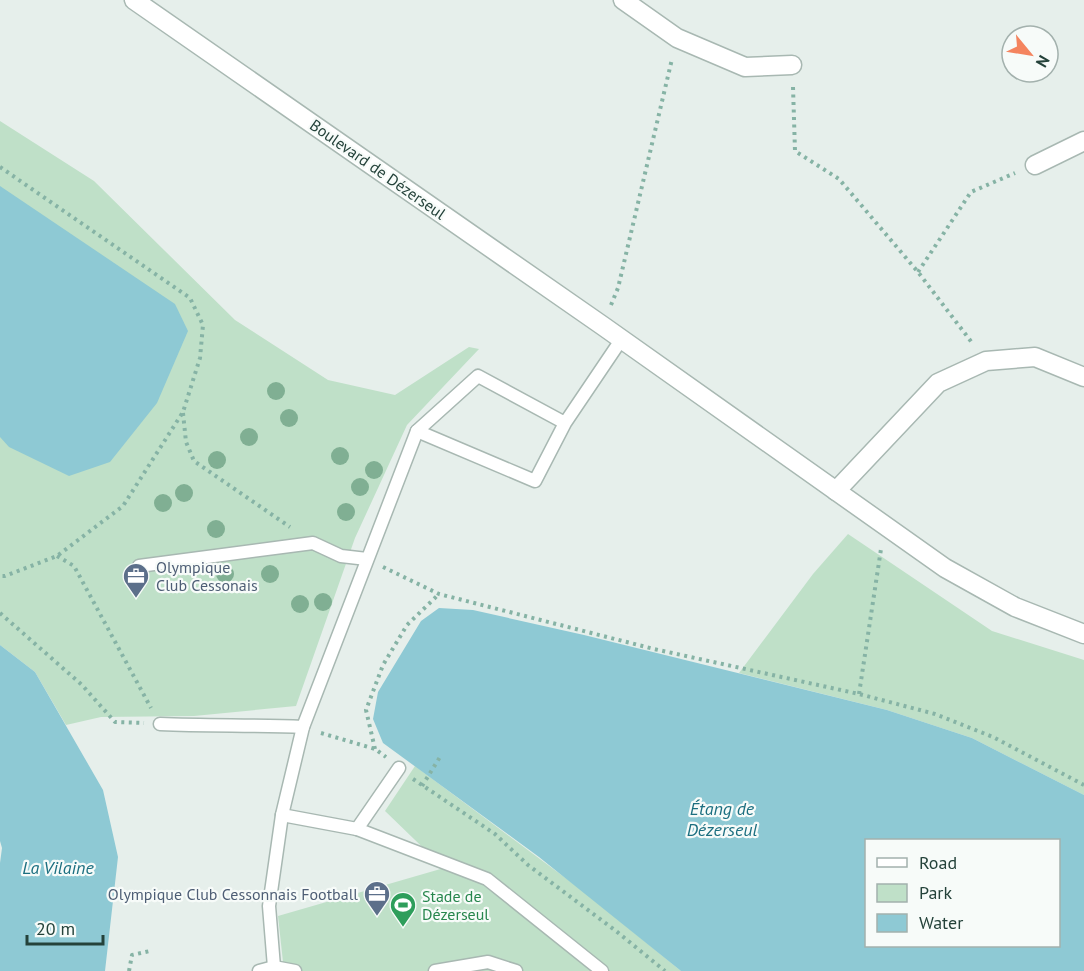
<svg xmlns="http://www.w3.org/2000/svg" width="1084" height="971" viewBox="0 0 1084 971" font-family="'PT Sans',sans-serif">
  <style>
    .green { fill: #bfe0c8 }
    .water { fill: #8ec9d4; fill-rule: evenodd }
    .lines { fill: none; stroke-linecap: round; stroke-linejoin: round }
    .service-casing { stroke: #a8b8b2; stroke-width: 15 }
    .minor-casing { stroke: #a8b8b2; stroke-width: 21 }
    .tertiary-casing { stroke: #a8b8b2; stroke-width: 21 }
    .path { stroke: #86b3a5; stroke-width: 4; stroke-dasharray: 3 4.5; stroke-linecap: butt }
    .service { stroke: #fff; stroke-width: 12 }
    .minor { stroke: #fff; stroke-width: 18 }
    .tertiary { stroke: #fff; stroke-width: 18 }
    .tree { fill: #80af93 }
    .labels { text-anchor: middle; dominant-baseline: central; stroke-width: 4.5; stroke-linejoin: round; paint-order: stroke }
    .street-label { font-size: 16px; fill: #24423a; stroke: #f7fbf9 }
    .service-label { font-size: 16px; fill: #4e5e75; stroke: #f7fbf9; text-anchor: start }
    .leisure-label { font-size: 16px; fill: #27864d; stroke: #f7fbf9; text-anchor: start }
    .water-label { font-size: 18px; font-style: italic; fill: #1c6f80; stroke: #f7fbf9 }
  </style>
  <rect width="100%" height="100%" fill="#e6efeb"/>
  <g class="green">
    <polygon points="0,121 94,181 235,320 328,380 395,395 469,347 479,349 407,425 355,538 296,706 194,716 101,717 66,725 35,672 0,645"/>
    <polygon points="848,534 992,631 1084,660 1084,795 972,738 887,710 739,673 813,574"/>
    <polygon points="415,766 583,891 681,971 284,971 278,916 444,868 385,811"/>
  </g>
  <g class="water">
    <polygon points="0,186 175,304 188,331 157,403 110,462 69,476 9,447 0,437"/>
    <path d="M439,608l34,2 111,25 303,75 85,28 112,57v176h-403l-142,-114 -156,-114 -10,-24 5,-27 43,-71zM1058,840v106h-192v-106z"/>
    <polygon points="0,645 35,672 103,790 118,857 105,971 0,971 0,863 2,848 0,841"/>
  </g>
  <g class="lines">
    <g class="service-casing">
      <g id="service">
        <polyline points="565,423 478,376 417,431 535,481 565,423 621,340"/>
        <polyline points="139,566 313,543 341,556 367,559"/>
        <path d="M160,724c48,2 95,1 143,3"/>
        <polyline points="282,815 357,829 487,879 602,971"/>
        <polyline points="357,829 399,768"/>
        <polyline points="274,967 269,906 282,815 303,727 417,431"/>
        <polyline points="259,971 274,967 295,971"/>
        <polyline points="435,971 488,962 516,971"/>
      </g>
    </g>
    <g class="minor-casing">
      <g id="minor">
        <polyline points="623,0 677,38 745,67 792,65"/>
        <polyline points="1035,165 1084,141"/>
        <polyline points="836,491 938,383 986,361 1035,357 1084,377"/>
      </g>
    </g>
    <g class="tertiary-casing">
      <polyline id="tertiary" points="134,0 603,326 945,568 1015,607 1084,634"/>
    </g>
    <g class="path">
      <polyline points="793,87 795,151 839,179 918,272 973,344"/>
      <polyline points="0,167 190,298 203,325 200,358 183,412 123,506 57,556 5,576 0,576"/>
      <polyline points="918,272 971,192 1015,173"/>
      <polyline points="611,305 618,288 672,59"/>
      <polyline points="183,413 186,442 194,461 290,527"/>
      <polyline points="57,556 74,566 151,708"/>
      <polyline points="383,567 439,594 654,649 859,694 935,714 993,737 1084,785"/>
      <polyline points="0,613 82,685 115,722 144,723"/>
      <polyline points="859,694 881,549"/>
      <polyline points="321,733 375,749 386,757"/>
      <polyline points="375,749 366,710 383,665 407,625 439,594"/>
      <polyline points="413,779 495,834 528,865 616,931 665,971"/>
      <polyline points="422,786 440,757"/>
      <polyline points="129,971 132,955 150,951"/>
    </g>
    <use href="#service" class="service"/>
    <use href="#minor" class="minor"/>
    <use href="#tertiary" class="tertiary"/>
  </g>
  <g class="tree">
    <circle cx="276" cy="391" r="9"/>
    <circle cx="289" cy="418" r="9"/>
    <circle cx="249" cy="437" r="9"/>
    <circle cx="340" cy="456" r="9"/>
    <circle cx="217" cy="460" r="9"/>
    <circle cx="374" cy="470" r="9"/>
    <circle cx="360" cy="487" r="9"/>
    <circle cx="184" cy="493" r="9"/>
    <circle cx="163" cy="503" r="9"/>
    <circle cx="346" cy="512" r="9"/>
    <circle cx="216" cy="529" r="9"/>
    <circle cx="225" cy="574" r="9"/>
    <circle cx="270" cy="574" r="9"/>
    <circle cx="323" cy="602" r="9"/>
    <circle cx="300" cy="604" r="9"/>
  </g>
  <defs>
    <g id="office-pin" transform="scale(1.35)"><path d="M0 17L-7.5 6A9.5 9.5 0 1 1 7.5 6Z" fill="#5c6f8a" stroke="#f7fbf9"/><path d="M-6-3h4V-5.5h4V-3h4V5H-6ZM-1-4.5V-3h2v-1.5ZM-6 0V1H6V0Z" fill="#fff"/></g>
    <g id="stadium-pin" transform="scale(1.35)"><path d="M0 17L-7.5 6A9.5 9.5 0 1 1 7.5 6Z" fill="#2e9e5b" stroke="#f7fbf9"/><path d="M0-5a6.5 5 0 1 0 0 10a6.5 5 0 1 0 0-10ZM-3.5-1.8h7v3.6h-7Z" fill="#fff"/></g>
  </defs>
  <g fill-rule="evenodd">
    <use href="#office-pin" x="136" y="576"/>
    <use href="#office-pin" x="377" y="894"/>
    <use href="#stadium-pin" x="403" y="905"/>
  </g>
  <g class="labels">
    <g class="street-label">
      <text transform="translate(378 169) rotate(35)">Boulevard de Dézerseul</text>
    </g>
    <g class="service-label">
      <text x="156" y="567">Olympique<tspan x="156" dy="18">Club Cessonais</tspan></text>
      <text x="358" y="894" text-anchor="end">Olympique Club Cessonnais Football</text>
    </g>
    <g class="leisure-label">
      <text x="422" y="896">Stade de<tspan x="422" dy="18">Dézerseul</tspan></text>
    </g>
    <g class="water-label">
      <text x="722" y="808">Étang de<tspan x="722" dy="21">Dézerseul</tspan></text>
      <text x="58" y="867">La Vilaine</text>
    </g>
  </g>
  <rect x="865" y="839" width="195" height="108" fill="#f7fbf9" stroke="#a3b1ad" stroke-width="1.5"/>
  <rect x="877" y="858" width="30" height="9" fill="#ffffff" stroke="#a3b1ad" stroke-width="1.5"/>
  <text x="919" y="869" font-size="18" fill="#24423a">Road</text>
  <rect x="877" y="884" width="30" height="18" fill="#bfe0c8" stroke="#a3b1ad" stroke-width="1.5"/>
  <text x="919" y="899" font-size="18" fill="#24423a">Park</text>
  <rect x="877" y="914" width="30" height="18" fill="#8ec9d4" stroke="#a3b1ad" stroke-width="1.5"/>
  <text x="919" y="929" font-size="18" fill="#24423a">Water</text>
  <g transform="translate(1030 54) rotate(120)"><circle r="28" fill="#f7fbf9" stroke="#a3b1ad" stroke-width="1.5"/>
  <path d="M0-4.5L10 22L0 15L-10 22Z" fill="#f4845f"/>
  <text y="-9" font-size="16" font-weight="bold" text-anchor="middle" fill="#24423a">N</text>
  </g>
  <path d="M27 935v9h76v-9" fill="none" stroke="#24423a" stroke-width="3"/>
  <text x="36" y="935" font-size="18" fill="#24423a" stroke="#f7fbf9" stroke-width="4.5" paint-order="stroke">20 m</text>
</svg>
